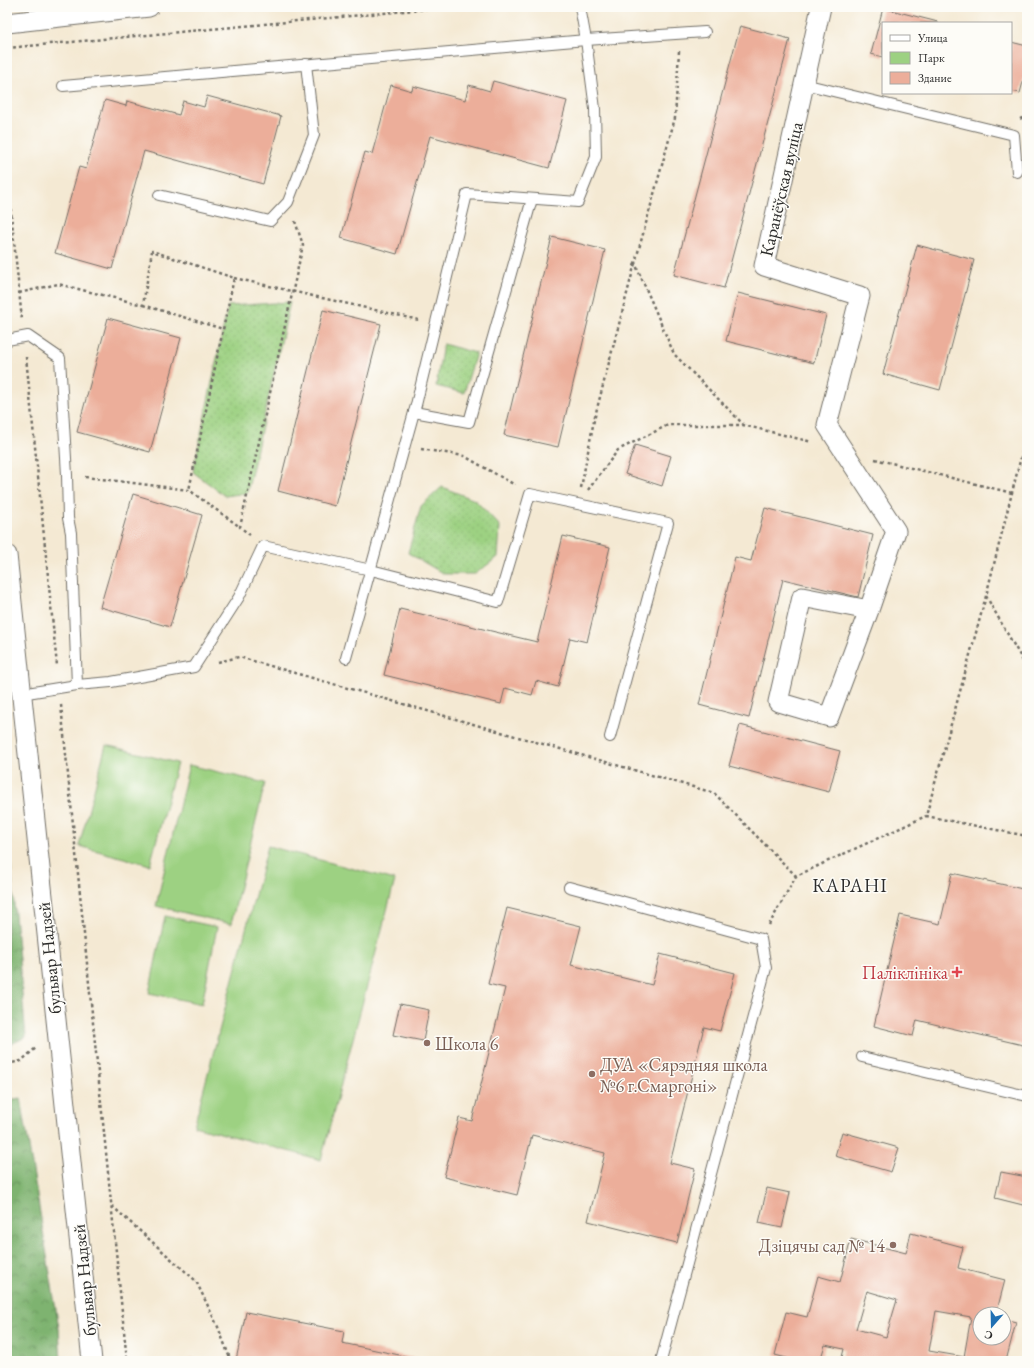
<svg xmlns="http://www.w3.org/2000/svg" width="1034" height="1368" viewBox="0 0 1034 1368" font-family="'EB Garamond',serif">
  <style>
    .green { fill: url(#green-dots); stroke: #647e56 }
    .forest { fill: url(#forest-crowns); stroke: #546f4e }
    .pitch { fill: #9dd182; stroke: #647e56 }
    .building { fill: #ecae9a; fill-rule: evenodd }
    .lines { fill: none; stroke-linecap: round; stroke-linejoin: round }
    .service-casing { stroke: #716e66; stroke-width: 12 }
    .minor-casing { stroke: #716e66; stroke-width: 21 }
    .path { stroke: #716e66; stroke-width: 2.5; stroke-dasharray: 3 3; stroke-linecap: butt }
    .service { stroke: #fff; stroke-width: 10 }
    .minor { stroke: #fff; stroke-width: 19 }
    .health-dot { fill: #e0444e; stroke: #fdfcf7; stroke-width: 1.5 }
    .education-dot { fill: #8d6e63; stroke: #fdfcf7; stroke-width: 1.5 }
    .labels { text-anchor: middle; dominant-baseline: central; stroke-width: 3; stroke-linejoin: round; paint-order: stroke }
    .street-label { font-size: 18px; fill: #2b2b2b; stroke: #fdfcf7 }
    .health-label { font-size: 18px; fill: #be3a42; stroke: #fdfcf7; text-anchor: end }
    .education-label { font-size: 18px; fill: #785e54; stroke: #fdfcf7; text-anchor: start }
    .neighbourhood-label { font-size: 19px; letter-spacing: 1px; fill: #2b2b2b; stroke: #fdfcf7 }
  </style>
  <defs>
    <pattern id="green-dots" width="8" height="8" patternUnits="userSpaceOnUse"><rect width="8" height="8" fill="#9dd182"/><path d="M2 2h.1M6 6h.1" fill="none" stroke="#87b470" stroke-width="1.8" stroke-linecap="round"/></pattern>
    <pattern id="forest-crowns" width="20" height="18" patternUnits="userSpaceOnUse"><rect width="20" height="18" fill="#7eb370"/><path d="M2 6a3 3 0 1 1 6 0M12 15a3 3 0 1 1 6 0" fill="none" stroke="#67925c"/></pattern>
  </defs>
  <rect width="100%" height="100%" fill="#fdfcf7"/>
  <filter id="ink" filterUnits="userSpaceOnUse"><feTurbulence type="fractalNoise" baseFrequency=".025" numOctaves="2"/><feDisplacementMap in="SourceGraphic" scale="8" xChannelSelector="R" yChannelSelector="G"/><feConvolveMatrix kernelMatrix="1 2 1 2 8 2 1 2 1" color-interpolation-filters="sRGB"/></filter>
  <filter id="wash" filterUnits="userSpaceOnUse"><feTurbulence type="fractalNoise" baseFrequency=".012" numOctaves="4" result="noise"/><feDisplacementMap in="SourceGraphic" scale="16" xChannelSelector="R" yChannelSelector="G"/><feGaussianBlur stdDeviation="0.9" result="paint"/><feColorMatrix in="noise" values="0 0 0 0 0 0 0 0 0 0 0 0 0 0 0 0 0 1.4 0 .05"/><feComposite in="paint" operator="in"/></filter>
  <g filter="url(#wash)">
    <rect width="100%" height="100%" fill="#f4e9d3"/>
    <g class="green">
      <polygon points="290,302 247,493 225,496 193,472 228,306"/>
      <polygon points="443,344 476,353 464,393 436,386"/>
      <polygon points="442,487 475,500 500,526 498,557 475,574 444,574 408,553 421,506"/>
    </g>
    <g class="forest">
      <polygon points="7,825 26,1037 7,1046"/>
      <polygon points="21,1098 59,1328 61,1361 11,1361 7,1226 7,1100"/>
    </g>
    <g class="pitch">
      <polygon points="106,745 177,763 150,865 79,846"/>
      <polygon points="189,765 265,783 231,924 156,906"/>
      <polygon points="268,846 395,880 321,1160 194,1126"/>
      <polygon points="165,916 217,927 202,1004 149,993"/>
    </g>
    <g id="blocks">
      <g class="building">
        <polygon points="883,8 938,22 938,23 883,23 883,57 871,54"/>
        <polygon points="740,26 790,39 724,288 674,275"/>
        <polygon points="1011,42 1027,46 1027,67 1020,93 1011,91"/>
        <polygon points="493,81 567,101 549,168 430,136 397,254 341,238 365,152 372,154 391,85 412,91 413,86 465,100 469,85 490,91"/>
        <polygon points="207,96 281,116 263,184 144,151 112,269 55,253 79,167 86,169 105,100 126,106 127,101 179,115 183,101 204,107"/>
        <polygon points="552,237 605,250 558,447 504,435"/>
        <polygon points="917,245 974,260 940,390 883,374"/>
        <polygon points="738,293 826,315 814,363 726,341"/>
        <polygon points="323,310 381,324 335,506 278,491"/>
        <polygon points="108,318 181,338 150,452 77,432"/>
        <polygon points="635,445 671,456 662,486 625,474"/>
        <polygon points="133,494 202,515 170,627 100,607"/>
        <polygon points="765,508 873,535 858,597 783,579 749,718 699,705 735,557 751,561"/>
        <polygon points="563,536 610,547 587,642 570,638 558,687 536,681 532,695 505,688 501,704 384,675 400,609 537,642"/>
        <polygon points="740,725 840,751 829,792 729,766"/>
        <polygon points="952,873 1027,890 1027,1046 917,1020 913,1036 874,1026 900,915 940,924"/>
        <polygon points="507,908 581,926 571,965 652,985 660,954 735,973 720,1031 704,1027 670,1163 695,1169 677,1243 588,1221 605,1153 532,1135 517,1195 444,1177 459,1118 472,1121 505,988 488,984"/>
        <polygon points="400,1004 429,1010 423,1041 393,1035"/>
        <polygon points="842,1132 899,1148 891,1172 835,1156"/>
        <polygon points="1001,1172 1027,1177 1027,1206 995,1198"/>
        <polygon points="767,1188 790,1193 782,1228 759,1223"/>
        <path d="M911,1233l52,14 -5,21 47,12 -9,34h-16v24h24v-19l12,3 -10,39h-165l3,-12 -19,-4 -5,16h-22l-23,-6 11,-43 21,5 11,-41 22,6 11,-43 55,14zM867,1291l30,9 -11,37 -30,-8zM936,1311l35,6 -7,40 -35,-6z"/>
        <polygon points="246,1312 344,1331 342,1343 428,1361 236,1360"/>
        <polygon points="190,1357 201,1361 189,1361"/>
      </g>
    </g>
  </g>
  <g filter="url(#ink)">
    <use href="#blocks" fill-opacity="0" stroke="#716e66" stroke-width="1"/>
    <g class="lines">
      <g class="service-casing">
        <g id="service">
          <polyline points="804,84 1014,135 1017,172"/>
          <polyline points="63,86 586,40 705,32"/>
          <polyline points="159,195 270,221 288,202 314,135 306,64"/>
          <polyline points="7,340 28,336 60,358 67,475 68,518 71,533 77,685"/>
          <polyline points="414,412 469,422 532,199"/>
          <polyline points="346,658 416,405 467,194 578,202 596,157 595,109 586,40 580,7"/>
          <polyline points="21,694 77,685 111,682 194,667 239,597 263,546 371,570 498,602 530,494 668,523 610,737"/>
          <polyline points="569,887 761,939 766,968 661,1361"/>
          <polyline points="862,1057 1027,1096"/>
        </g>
      </g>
      <g class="minor-casing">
        <g id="minor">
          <polyline points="821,7 764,266 860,296 827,425 896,531 869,610 829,717 778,702 802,597 869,610"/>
          <polyline points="7,23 149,7"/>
          <polyline points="7,555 92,1361"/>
        </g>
      </g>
      <g class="path">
        <polyline points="7,48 448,7"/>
        <polyline points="679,51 675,118 635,263 674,354 743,424"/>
        <polyline points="1020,119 1027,115"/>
        <polyline points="7,172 22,320"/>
        <polyline points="234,278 419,320"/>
        <polyline points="19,293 58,284 143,305 152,251 234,278 189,490"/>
        <polyline points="143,305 223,329"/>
        <polyline points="26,357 57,666"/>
        <polyline points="1027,433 986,596 926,816 1027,836"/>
        <polyline points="421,449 464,456 515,485"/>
        <polyline points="875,459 1012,493"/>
        <polyline points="85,477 189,490 240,527"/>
        <polyline points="581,488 594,420 635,263"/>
        <polyline points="588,490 618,450 668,425 743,425 812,442"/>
        <polyline points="250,535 240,527 303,245 295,221"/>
        <polyline points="986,596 1027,668"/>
        <polyline points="218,662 239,657 714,793 796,876"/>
        <polyline points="61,705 127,1361"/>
        <polyline points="769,925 796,876 926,816"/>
        <polyline points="7,1064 21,1061 37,1047"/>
        <polyline points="112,1206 196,1281 218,1327 231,1361"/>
      </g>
      <use href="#service" class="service"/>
      <use href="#minor" class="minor"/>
    </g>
  </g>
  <path class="health-dot" d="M955 966h4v4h4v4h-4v4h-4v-4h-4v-4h4z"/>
  <g class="education-dot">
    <circle cx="427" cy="1043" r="4"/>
    <circle cx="592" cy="1074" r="4"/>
    <circle cx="893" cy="1245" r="4"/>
  </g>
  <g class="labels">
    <g class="street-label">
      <text transform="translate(781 189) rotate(-77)">Каранёўская вуліца</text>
      <text transform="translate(49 958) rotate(-96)">бульвар Надзей</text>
      <text transform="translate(84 1280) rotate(-96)">бульвар Надзей</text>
    </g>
    <g class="health-label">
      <text x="948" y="972">Паліклініка</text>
    </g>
    <g class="education-label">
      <text x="435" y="1043">Школа 6</text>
      <text x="600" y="1064">ДУА «Сярэдняя школа<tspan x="600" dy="21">№6 г.Смаргоні»</tspan></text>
      <text x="885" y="1245" text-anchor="end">Дзіцячы сад № 14</text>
    </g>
    <g class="neighbourhood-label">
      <text x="850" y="885">КАРАНІ</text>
    </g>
  </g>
  <rect width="1034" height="1368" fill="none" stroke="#fdfcf7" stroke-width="24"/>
  <rect x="882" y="22" width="130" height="72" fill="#fdfcf7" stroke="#a9a8a5"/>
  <rect x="890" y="35" width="20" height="6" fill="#ffffff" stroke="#a9a8a5"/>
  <text x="918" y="42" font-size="12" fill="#2b2b2b">Улица</text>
  <rect x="890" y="52" width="20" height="12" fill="#9dd182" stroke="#a9a8a5"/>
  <text x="918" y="62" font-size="12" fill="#2b2b2b">Парк</text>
  <rect x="890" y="72" width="20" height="12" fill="#ecae9a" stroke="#a9a8a5"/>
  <text x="918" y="82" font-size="12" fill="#2b2b2b">Здание</text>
  <g transform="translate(992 1326) rotate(200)"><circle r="19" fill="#fdfcf7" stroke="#a9a8a5"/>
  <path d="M0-3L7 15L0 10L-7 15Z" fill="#1f6fb2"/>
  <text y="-6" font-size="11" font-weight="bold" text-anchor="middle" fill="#2b2b2b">С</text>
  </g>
</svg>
